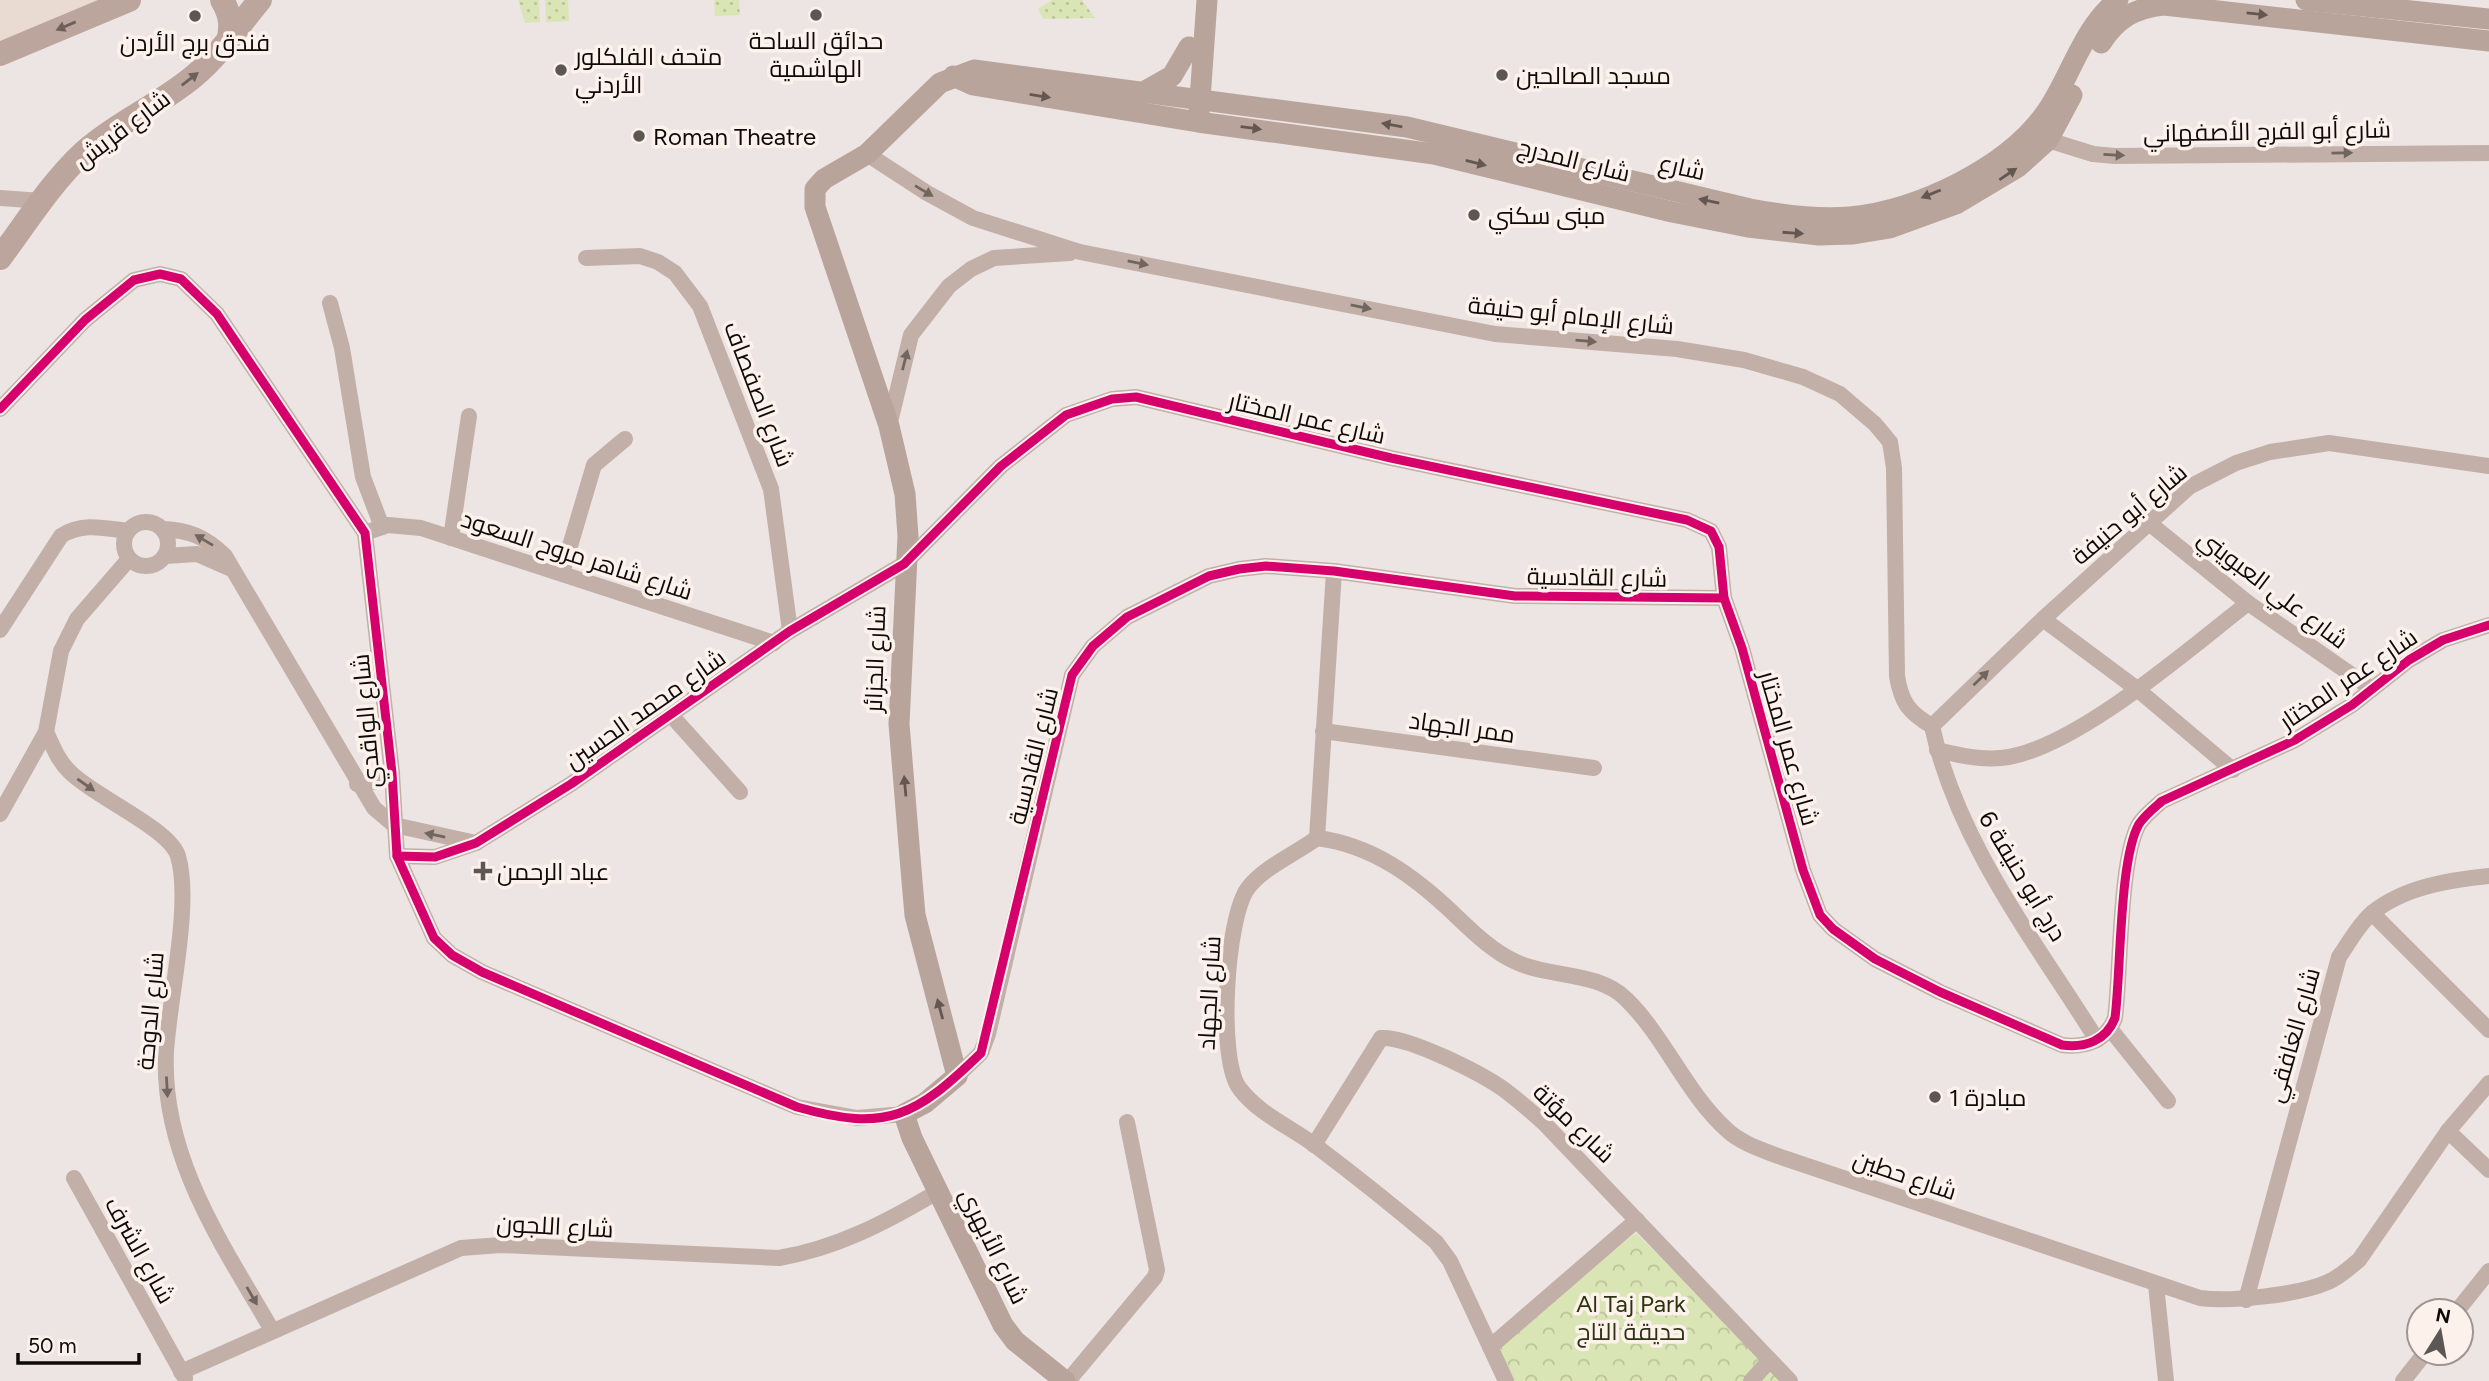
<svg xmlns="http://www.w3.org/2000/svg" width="2489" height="1381" viewBox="0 0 2489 1381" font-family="Figtree,Cairo,sans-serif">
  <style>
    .commercial { fill: #e9dad2 }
    .grass { fill: url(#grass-dots) }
    .forest { fill: url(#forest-crowns) }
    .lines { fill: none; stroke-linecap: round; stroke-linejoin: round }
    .street { stroke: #c2afa8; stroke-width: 16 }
    .secondary { stroke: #b9a49b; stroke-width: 21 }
    .primary { stroke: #bba59c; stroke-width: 24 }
    .cycleway-casing { stroke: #fdf1ec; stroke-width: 13 }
    .cycleway { stroke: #d6006c; stroke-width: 9 }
    .oneway { fill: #645752 }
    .oneway2 { fill: #6d5f5a }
    .oneway3 { fill: #716560 }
    .poi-dot { fill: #5c5755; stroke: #fdf1ec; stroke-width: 2.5 }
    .labels { text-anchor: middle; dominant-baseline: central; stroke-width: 7; stroke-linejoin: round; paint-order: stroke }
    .poi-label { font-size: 24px; fill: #0e0a09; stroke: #fdf1ec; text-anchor: start }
    .street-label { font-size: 24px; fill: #0e0a09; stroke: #fdf1ec }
    .park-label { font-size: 24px; fill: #2b3410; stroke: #fdf1ec }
  </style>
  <defs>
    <pattern id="grass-dots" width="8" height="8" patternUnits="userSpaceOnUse" patternTransform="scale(1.75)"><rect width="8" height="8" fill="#dae5b5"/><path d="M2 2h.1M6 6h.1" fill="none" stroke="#bac39a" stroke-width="1.8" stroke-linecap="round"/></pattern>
    <pattern id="forest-crowns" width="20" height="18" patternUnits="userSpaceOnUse" patternTransform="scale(1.75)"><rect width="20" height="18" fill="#dae5b5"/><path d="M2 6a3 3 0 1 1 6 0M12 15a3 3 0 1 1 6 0" fill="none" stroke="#bac39a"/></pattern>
  </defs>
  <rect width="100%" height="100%" fill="#ece5e3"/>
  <polygon class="commercial" points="0,0 103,0 0,52"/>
  <g class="grass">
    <polygon points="518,0 539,0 540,22 525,23"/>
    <polygon points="545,0 568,0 569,21 546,22"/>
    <polygon points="714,0 739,0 740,15 715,16"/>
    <polygon points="1052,0 1082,0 1095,18 1043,19 1038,9"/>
  </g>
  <polygon class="forest" points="1636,1233 1769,1365 1784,1381 1503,1381 1490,1350"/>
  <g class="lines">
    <g class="street">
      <polyline points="2048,140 2093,154 2115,156 2489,153"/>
      <path d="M867,154l60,39 46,25 107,34 415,82 182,15 67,11 59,17 37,17 35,30 15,18 4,26 3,208c4,26 12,37 35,50"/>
      <polyline points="0,198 42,201"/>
      <polyline points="586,258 640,256 658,262 675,273 700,306 771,489 790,631"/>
      <polyline points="330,303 342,348 363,477 382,527"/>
      <polyline points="0,409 85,320 134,280 160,274 181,279 217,314 365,533 392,773 397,856 434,938 452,955 482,972 797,1107 857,1118 904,1114"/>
      <polyline points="889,426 911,335 949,286 971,269 994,258 1070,253"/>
      <circle cx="146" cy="544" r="22"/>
      <polyline points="2149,523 2248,603 2372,689"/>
      <path d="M163,529c26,1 43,8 62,27l149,252 20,17 82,18"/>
      <polyline points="365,533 388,525 421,528 774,643"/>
      <polyline points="451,538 469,416"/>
      <polyline points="165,556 197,554 229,568"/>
      <polyline points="562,573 594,465 625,439"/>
      <polyline points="2043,619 2137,689 2233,770"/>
      <path d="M0,630l61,-94c20,-14 44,-8 67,-5"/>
      <polyline points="671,715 740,792"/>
      <polyline points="1932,726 2043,619 2189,487 2236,463 2270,452 2329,443 2489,466"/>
      <path d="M1932,726c25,116 103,215 165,314"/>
      <polyline points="1323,731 1594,768"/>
      <path d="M46,732c7,14 12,29 24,40 23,24 99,56 108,84 14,48 -9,143 -12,196 -5,104 56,192 106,278"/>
      <path d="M1937,750c21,5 42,10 64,8 71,-6 189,-110 247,-155"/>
      <polyline points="357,784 378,781 392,773"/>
      <polyline points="0,814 46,732 61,651 77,619 129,559"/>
      <path d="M1317,838c55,7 97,38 137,76 19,18 38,37 62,48 34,16 82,9 110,37 39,38 60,94 101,131 14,13 33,19 51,26l422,142c31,4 99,-3 128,-16 12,-5 21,-14 31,-22l89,-129 41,-48"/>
      <path d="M1317,838c-22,16 -53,29 -69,50 -22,29 -31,173 -8,201 20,26 51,38 76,57 41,31 81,63 120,96l14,19 56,120"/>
      <polyline points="1317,838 1334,571"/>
      <path d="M397,856l38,1 41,-14 95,-59 219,-153 114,-67 97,-98 65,-51 46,-16 24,-2 255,61 296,62 24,11 8,16 5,51 18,50 61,222 17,45 13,14 42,30 65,33 122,53c23,3 44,-4 53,-27 6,-46 4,-159 24,-194 6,-9 15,-16 23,-23l133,-61 57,-35 57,-45 34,-20 46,-15"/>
      <polyline points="2372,913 2489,1030"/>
      <polyline points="2111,1030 2168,1101"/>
      <polyline points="957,1076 981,1053 988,1034 1072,675 1093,646 1127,617 1209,576 1239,569 1266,566 1334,571 1515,596 1724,598"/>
      <polyline points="2448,1131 2489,1170"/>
      <path d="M1314,1145l67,-107c27,-2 102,36 125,53 13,10 26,21 38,32l246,258"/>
      <polyline points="74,1178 185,1378"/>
      <polyline points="2156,1285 2166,1381"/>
      <path d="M2246,1300l93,-343c10,-14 19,-32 33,-44 32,-26 77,-33 117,-37"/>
      <polyline points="2457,1311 2489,1271"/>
      <polyline points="1490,1347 1637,1220"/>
      <path d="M181,1372l280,-124 40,-3 278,13c58,-10 108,-36 158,-66"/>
      <polyline points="1068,1381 1155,1277 1157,1270 1127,1122"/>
      <polyline points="1751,1381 1770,1360"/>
      <polyline points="2403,1381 2425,1353"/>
    </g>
    <g class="secondary">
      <polyline points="2306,0 2489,19"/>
      <path d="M2101,43c16,-25 34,-35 63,-38l325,36"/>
      <polyline points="953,76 973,85 1198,122 1434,154 1672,212 1748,227 1819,235 1853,234 1890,228 1956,204 2018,167 2048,140 2072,95"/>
      <polyline points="1142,93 1172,76 1189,47"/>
      <polyline points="1199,113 1207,0"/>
      <path d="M1065,1381l-50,-40 -12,-16 -91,-187 -8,-24 21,-11 32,-27 -42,-161 -3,-34 -13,-157 9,-188 -3,-42 -16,-68 -74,-219v-18l9,-10 43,-25 73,-71 34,-13 433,57 343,82c32,6 67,11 100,8 68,-7 158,-49 197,-106 24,-35 36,-84 71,-111"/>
    </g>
    <g class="primary">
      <path d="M222,0c9,15 10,26 6,42"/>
      <polyline points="0,54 129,0"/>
      <path d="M0,258c26,-35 51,-75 83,-105 34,-30 76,-48 110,-76 27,-22 45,-51 67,-77"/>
    </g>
    <g class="cycleway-casing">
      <g id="cycleway">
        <path d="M0,409l85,-89 49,-40 26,-6 21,5 36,35 148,219 27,240 5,83 37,82 18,17 30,17 315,135c91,26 119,9 184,-54l91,-378 21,-29 34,-29 82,-41 30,-7 27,-3 68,5 181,25 209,2"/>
        <path d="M397,856l38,1 41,-14 95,-59 219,-153 114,-67 97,-98 65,-51 46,-16 24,-2 255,61 296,62 24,11 8,16 5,51 18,50 61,222 17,45 13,14 42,30 65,33 122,53c23,3 44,-4 53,-27 6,-46 4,-159 24,-194 6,-9 15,-16 23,-23l133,-61 57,-35 57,-45 34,-20 46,-15"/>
      </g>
    </g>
    <use href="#cycleway" class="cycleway"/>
  </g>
  <defs><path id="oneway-solid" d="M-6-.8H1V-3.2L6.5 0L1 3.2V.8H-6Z" transform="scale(1.75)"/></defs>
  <g class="oneway">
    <use href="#oneway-solid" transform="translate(2257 14) rotate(6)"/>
    <use href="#oneway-solid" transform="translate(1040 96) rotate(9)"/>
    <use href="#oneway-solid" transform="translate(1392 125) rotate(-170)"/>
    <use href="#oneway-solid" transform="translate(1251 128) rotate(7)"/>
    <use href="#oneway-solid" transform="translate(1476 163) rotate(14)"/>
    <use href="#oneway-solid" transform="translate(2008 174) rotate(-34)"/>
    <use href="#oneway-solid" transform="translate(1931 194) rotate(158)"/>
    <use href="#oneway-solid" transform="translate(1709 201) rotate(-168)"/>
    <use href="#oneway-solid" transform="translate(1793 233) rotate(4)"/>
    <use href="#oneway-solid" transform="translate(905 786) rotate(-95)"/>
    <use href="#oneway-solid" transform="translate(940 1009) rotate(-105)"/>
  </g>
  <g class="oneway2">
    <use href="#oneway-solid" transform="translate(66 26) rotate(157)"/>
    <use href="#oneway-solid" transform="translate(190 79) rotate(-38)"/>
  </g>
  <g class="oneway3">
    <use href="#oneway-solid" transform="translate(2342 153) rotate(-1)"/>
    <use href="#oneway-solid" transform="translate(2114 155) rotate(3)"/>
    <use href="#oneway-solid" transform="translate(924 191) rotate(31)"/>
    <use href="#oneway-solid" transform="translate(1138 263) rotate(11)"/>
    <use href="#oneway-solid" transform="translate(1361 307) rotate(11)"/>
    <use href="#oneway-solid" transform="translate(1586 341) rotate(5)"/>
    <use href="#oneway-solid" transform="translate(905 360) rotate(-76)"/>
    <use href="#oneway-solid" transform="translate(204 540) rotate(-149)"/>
    <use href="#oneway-solid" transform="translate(1981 678) rotate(-44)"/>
    <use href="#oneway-solid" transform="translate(86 785) rotate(35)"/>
    <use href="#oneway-solid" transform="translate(435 835) rotate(-168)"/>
    <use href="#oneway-solid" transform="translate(167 1087) rotate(87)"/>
    <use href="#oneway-solid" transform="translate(252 1296) rotate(60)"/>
  </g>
  <g class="poi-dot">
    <circle cx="816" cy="15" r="7"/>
    <circle cx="195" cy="16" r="7"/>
    <circle cx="561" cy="70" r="7"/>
    <circle cx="1502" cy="75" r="7"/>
    <circle cx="639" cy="136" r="7"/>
    <circle cx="1474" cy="215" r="7"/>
    <path d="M479.5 860.5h7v7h7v7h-7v7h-7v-7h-7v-7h7z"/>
    <circle cx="1935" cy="1097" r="7"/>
  </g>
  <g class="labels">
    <g class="poi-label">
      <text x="816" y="40" text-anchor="middle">حدائق الساحة<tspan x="816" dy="28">الهاشمية</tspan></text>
      <text x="195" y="42" text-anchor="middle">فندق برج الأردن</text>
      <text x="575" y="56">متحف الفلكلور<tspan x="575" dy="28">الأردني</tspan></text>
      <text x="1516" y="75">مسجد الصالحين</text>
      <text x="653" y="136">Roman Theatre</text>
      <text x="1488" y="215">مبنى سكني</text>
      <text x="497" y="871">عباد الرحمن</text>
      <text x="1949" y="1097">مبادرة 1</text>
    </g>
    <g class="street-label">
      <text transform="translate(122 129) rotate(-37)">شارع قريش</text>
      <text transform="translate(2267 131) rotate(-1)">شارع أبو الفرج الأصفهاني</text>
      <text transform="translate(1574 160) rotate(14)">شارع المدرج</text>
      <text transform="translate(1682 167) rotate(13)">شارع</text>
      <text transform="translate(1571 315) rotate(6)">شارع الإمام أبو حنيفة</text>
      <text transform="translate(759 394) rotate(69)">شارع الصفصاف</text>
      <text transform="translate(1307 418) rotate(13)">شارع عمر المختار</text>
      <text transform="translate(2129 514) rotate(-40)">شارع أبو حنيفة</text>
      <text transform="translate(577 555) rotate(18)">شارع شاهر مروح السعود</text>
      <text transform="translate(1597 577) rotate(1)">شارع القادسية</text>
      <text transform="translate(2273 589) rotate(37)">شارع علي العبويني</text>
      <text transform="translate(875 659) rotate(-88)">شارع الجزائر</text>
      <text transform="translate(2348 679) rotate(-34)">شارع عمر المختار</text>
      <text transform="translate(645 709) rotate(-35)">شارع محمد الحسين</text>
      <text transform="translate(366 721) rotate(-95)">شارع الواقدي</text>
      <text transform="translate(1462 727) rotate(8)">ممر الجهاد</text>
      <text transform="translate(1789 748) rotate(74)">شارع عمر المختار</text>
      <text transform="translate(1033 756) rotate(-76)">شارع القادسية</text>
      <text transform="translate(2023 876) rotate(59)">درج أبو حنيفة 6</text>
      <text transform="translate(1209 993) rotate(-87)">شارع الجهاد</text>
      <text transform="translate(150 1011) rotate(-85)">شارع الدوحة</text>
      <text transform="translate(2293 1035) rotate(-74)">شارع الغافقي</text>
      <text transform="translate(1574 1123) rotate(44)">شارع مؤتة</text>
      <text transform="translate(1905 1175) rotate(19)">شارع حطين</text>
      <text transform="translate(555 1226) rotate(3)">شارع اللجون</text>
      <text transform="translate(994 1246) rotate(64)">شارع الأبهري</text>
      <text transform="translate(140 1250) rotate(61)">شارع الشرف</text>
    </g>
    <g class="park-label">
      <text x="1631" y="1303">Al Taj Park<tspan x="1631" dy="28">حديقة التاج</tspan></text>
    </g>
  </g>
  <g transform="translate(2440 1332) rotate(11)"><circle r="33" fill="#fdf1ec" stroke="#9d9591" stroke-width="2"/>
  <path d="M0-5L12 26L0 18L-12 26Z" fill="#5c5755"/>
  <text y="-10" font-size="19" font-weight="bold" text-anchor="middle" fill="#0e0a09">N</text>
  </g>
  <path d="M18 1353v10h121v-10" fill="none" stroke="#0e0a09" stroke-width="3.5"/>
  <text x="28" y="1353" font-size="21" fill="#0e0a09" stroke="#fdf1ec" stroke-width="5" paint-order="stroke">50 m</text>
</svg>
